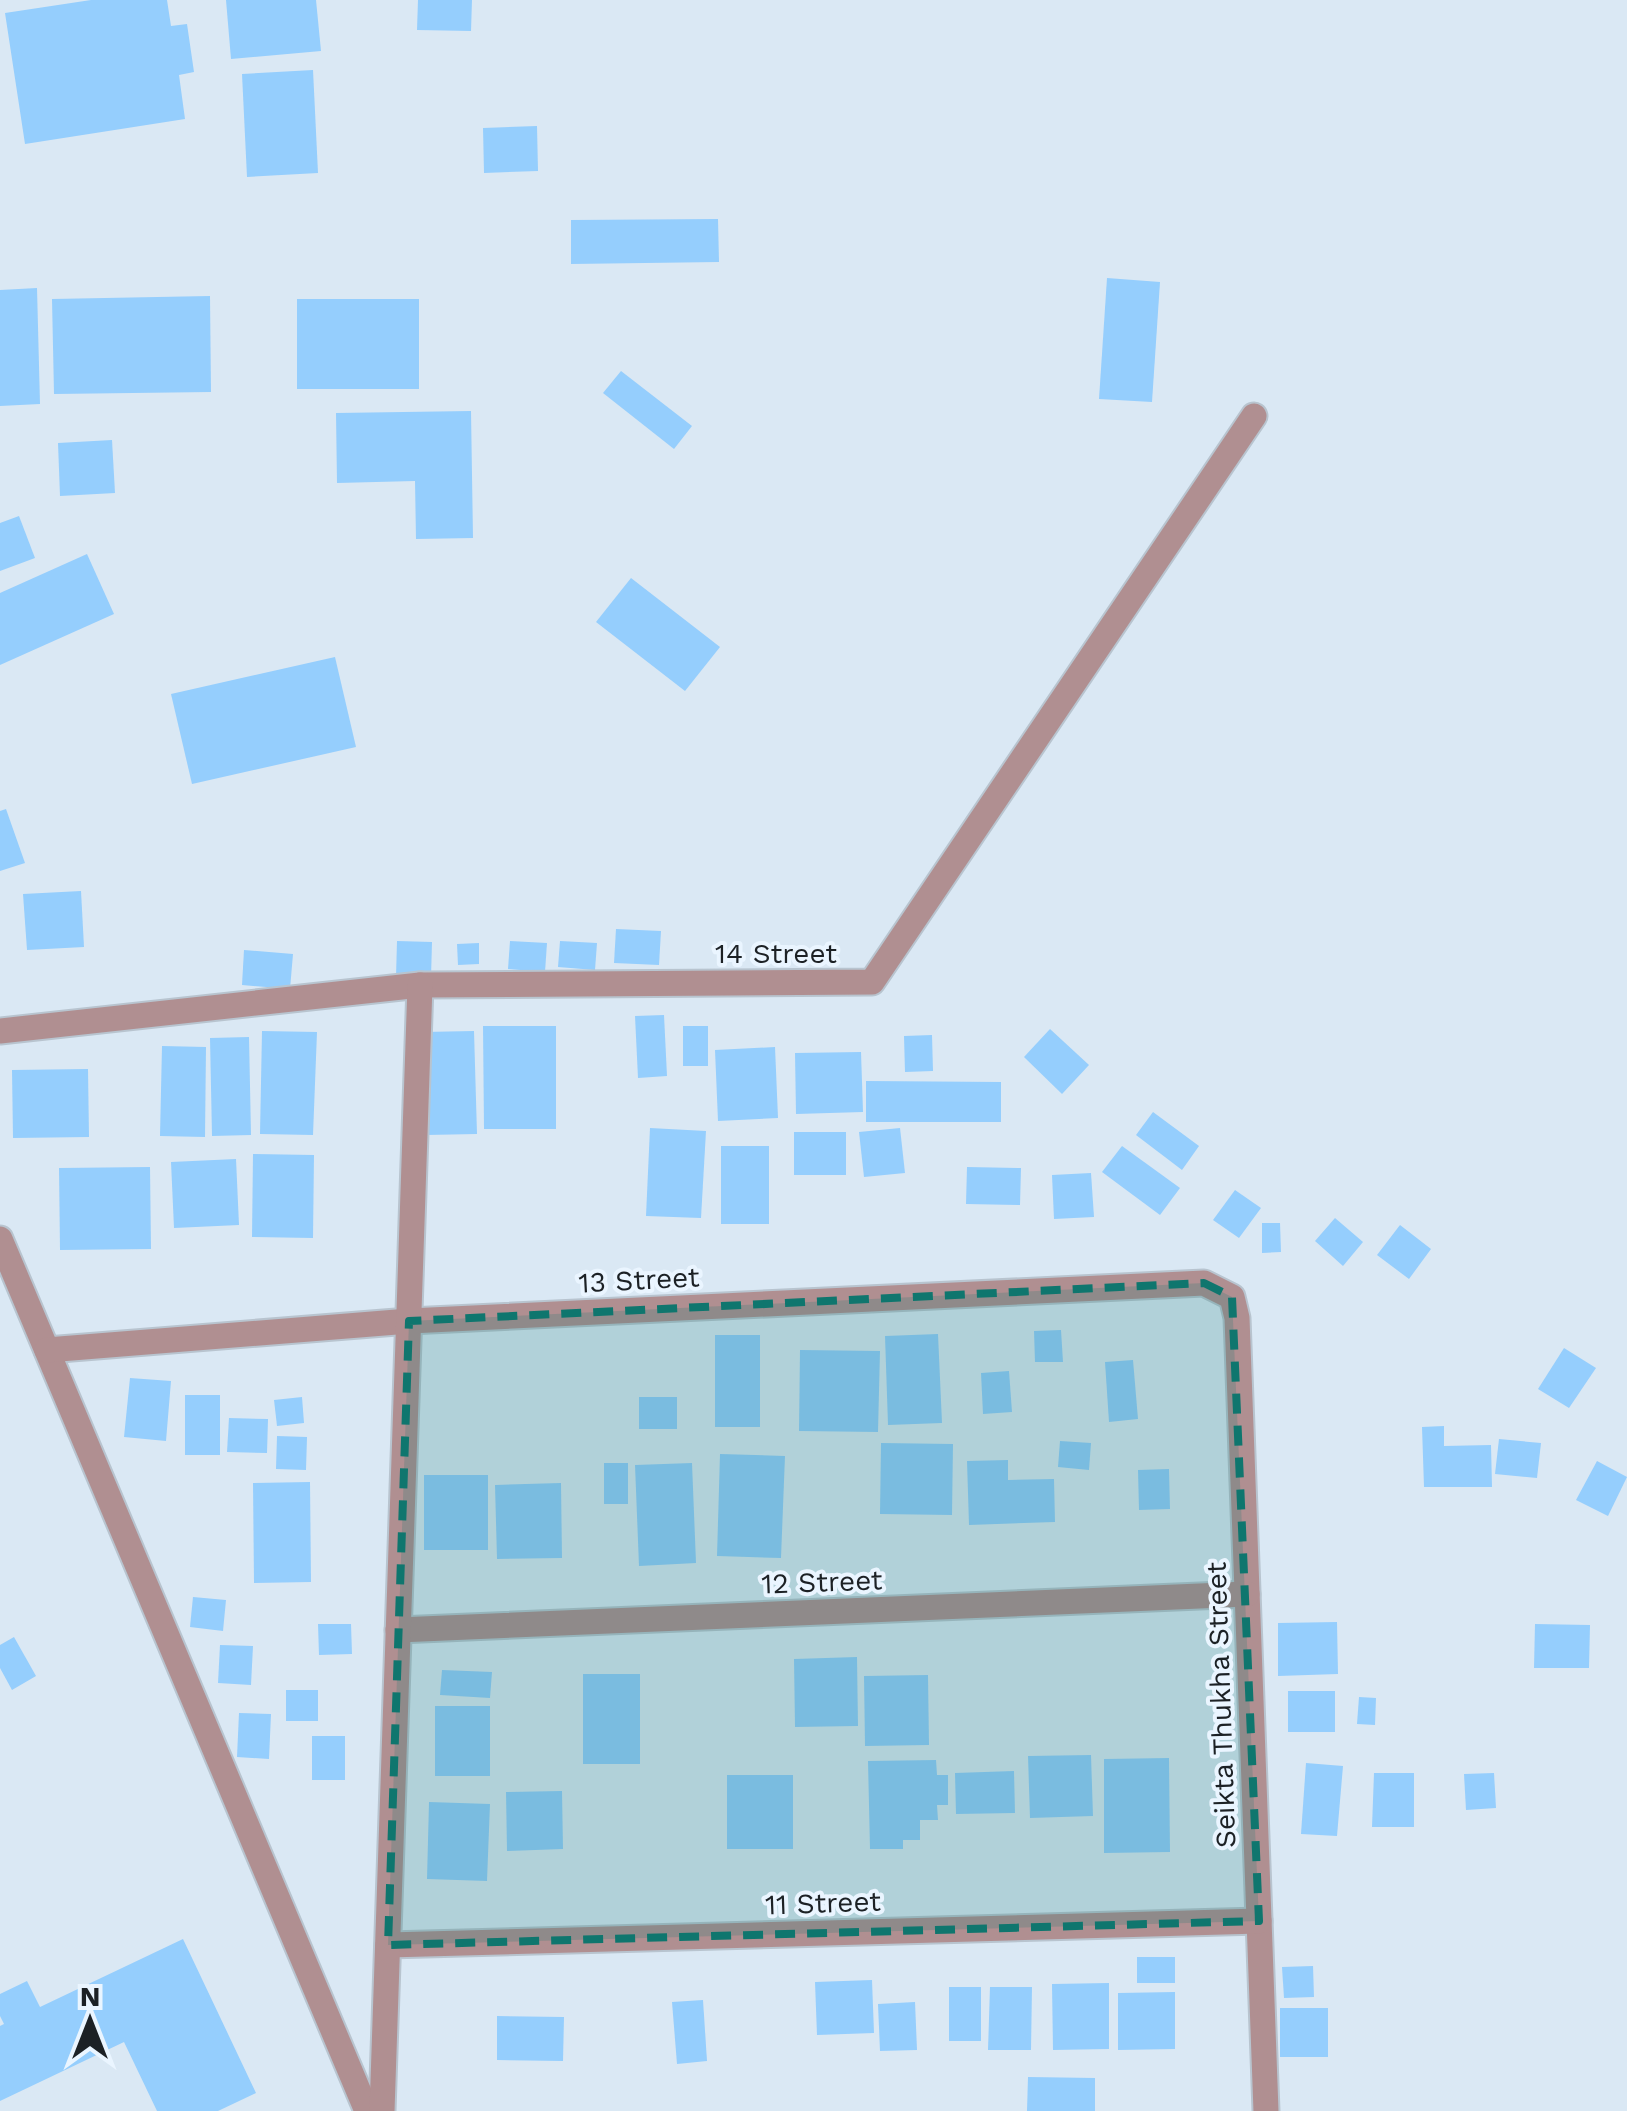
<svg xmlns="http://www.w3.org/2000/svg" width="1627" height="2111" viewBox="0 0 1627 2111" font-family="'Work Sans',sans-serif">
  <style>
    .building { fill: #95cefd }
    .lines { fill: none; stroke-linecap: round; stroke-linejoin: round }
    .minor-casing { stroke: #b8c4cf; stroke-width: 29 }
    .minor { stroke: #b08f91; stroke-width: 25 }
    .marked { fill: #0f766e; fill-opacity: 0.2; stroke: #0f766e; stroke-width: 8; stroke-dasharray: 20 12; stroke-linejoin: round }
    .labels { text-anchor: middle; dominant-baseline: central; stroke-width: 8; stroke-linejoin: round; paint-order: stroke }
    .street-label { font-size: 28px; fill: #1c2125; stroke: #eaf5ff }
  </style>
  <rect width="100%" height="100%" fill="#dae8f4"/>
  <g class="building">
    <polygon points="91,0 167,0 171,26 187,24 194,72 179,75 185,119 25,144 5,13"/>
    <polygon points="226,0 316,0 321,51 231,59"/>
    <polygon points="418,0 472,0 471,31 417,30"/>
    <polygon points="313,70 318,173 247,177 242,74"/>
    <polygon points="537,126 538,171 484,173 483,128"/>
    <polygon points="718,219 719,262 571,264 571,220"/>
    <polygon points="1107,278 1160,282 1152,402 1099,399"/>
    <polygon points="37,288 40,404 0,406 0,290"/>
    <polygon points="210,296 211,392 54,394 52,299"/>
    <rect x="297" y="299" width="122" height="90"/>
    <polygon points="621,371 692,426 674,449 603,393"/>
    <polygon points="471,411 473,538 416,539 415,481 337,483 336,413"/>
    <polygon points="112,440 115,493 60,496 58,443"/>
    <polygon points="19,516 35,558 0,571 0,523"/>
    <polygon points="87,554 114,614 0,665 0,593"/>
    <polygon points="631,578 720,647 685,691 596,622"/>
    <polygon points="335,657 356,747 192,784 171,694"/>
    <polygon points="6,809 25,863 0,871 0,811"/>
    <polygon points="81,891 84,947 27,950 23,894"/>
    <polygon points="616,929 661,931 659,965 614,963"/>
    <polygon points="397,941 432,942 431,978 396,977"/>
    <polygon points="510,941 547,943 545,972 508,969"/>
    <polygon points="560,941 597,943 595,970 558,967"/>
    <polygon points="479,943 479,964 458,965 457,944"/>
    <polygon points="244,950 293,954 290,989 242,985"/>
    <polygon points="664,1015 667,1076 638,1078 635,1016"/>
    <polygon points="483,1026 556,1026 556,1129 484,1129"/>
    <rect x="683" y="1026" width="25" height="40"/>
    <polygon points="1050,1029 1089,1065 1062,1094 1024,1057"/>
    <polygon points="262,1031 317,1032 313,1135 260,1134"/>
    <polygon points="474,1031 477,1134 426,1135 423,1032"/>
    <polygon points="932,1035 933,1071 905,1072 904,1036"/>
    <polygon points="249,1037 251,1135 212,1136 210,1038"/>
    <polygon points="162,1046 206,1047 205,1137 160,1136"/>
    <polygon points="775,1047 778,1118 718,1121 715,1050"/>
    <polygon points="861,1052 863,1112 796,1114 795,1053"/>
    <polygon points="88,1069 89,1137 13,1138 12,1070"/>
    <polygon points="866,1081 1001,1082 1001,1122 866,1122"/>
    <polygon points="1153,1112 1199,1146 1182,1170 1136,1135"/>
    <polygon points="650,1128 706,1131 701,1218 646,1216"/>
    <polygon points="900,1128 905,1173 864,1177 859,1132"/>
    <rect x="794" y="1132" width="52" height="43"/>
    <rect x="721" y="1146" width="48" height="78"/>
    <polygon points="1122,1146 1180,1188 1160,1215 1102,1172"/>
    <polygon points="253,1154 314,1155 313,1238 252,1237"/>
    <polygon points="236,1159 239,1225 174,1228 171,1162"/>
    <polygon points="150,1167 151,1249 60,1250 59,1168"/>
    <polygon points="967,1167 1021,1168 1020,1205 966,1204"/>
    <polygon points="1091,1173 1094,1217 1054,1219 1052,1175"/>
    <polygon points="1235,1190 1261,1208 1239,1238 1213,1220"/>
    <polygon points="1335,1218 1363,1242 1343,1266 1315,1241"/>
    <polygon points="1262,1223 1280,1223 1281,1252 1262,1253"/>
    <polygon points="1400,1225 1431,1249 1409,1279 1377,1255"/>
    <polygon points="1061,1330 1063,1362 1035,1362 1034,1331"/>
    <polygon points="938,1334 942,1423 888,1425 885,1336"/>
    <rect x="715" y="1335" width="45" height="92"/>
    <polygon points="1564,1348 1596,1368 1569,1408 1538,1389"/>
    <polygon points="800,1350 880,1351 878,1432 799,1431"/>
    <polygon points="1133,1360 1138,1419 1109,1422 1105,1362"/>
    <polygon points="1009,1371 1012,1412 983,1414 981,1373"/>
    <polygon points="130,1378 171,1381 166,1441 124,1437"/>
    <rect x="185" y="1395" width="35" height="60"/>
    <polygon points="302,1397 304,1423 277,1426 274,1400"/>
    <rect x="639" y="1397" width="38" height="32"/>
    <polygon points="229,1418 268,1419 267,1453 227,1452"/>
    <polygon points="1444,1426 1444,1446 1491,1445 1492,1487 1424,1487 1422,1427"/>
    <polygon points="277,1436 307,1437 306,1470 276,1469"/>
    <polygon points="1499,1439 1541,1443 1537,1478 1495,1474"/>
    <polygon points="1060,1441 1091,1443 1089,1470 1058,1467"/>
    <polygon points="881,1443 953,1444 952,1515 880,1514"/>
    <polygon points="720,1454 785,1456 781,1558 717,1556"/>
    <polygon points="1008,1460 1008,1480 1054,1479 1055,1522 969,1525 967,1461"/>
    <polygon points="1597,1461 1627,1477 1608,1516 1576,1500"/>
    <rect x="604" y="1463" width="24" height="41"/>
    <polygon points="692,1463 696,1563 639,1566 635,1465"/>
    <polygon points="1169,1469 1170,1509 1139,1510 1138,1470"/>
    <rect x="424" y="1475" width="64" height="75"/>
    <polygon points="310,1482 311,1582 254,1583 253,1483"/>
    <polygon points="561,1483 562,1558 497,1559 495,1485"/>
    <polygon points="193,1597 226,1600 223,1631 190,1627"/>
    <polygon points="1337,1622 1338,1674 1278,1676 1278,1623"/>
    <polygon points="318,1624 351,1624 352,1654 319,1655"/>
    <polygon points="1535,1624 1590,1625 1589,1668 1534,1668"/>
    <polygon points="14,1637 36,1676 12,1690 0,1668 0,1645"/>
    <polygon points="220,1645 253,1646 251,1685 218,1683"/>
    <polygon points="857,1657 858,1726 795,1727 794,1659"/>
    <polygon points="442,1670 492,1672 490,1698 440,1695"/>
    <rect x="583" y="1674" width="57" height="90"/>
    <polygon points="928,1675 929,1745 865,1746 864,1676"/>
    <rect x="286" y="1690" width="32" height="31"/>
    <rect x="1288" y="1691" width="47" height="41"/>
    <polygon points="1359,1697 1376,1698 1375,1725 1357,1724"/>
    <rect x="435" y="1706" width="55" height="70"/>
    <polygon points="239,1713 271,1714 269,1759 237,1757"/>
    <rect x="312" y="1736" width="33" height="44"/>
    <polygon points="1091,1755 1093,1816 1030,1818 1028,1756"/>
    <polygon points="1169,1758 1170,1852 1104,1853 1104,1759"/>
    <polygon points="936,1760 937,1775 948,1775 948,1805 937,1805 938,1820 920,1820 920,1840 903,1840 903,1849 870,1849 868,1761"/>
    <polygon points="1306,1763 1343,1766 1337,1836 1301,1834"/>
    <polygon points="1014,1771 1015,1813 956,1814 955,1773"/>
    <polygon points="1374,1773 1414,1773 1414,1827 1372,1827"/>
    <polygon points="1494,1773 1496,1808 1466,1810 1464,1774"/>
    <rect x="727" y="1775" width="66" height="74"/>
    <polygon points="562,1791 563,1849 507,1851 506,1792"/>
    <polygon points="429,1802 490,1804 487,1881 427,1879"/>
    <polygon points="183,1939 256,2093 218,2111 157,2111 124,2042 0,2101 0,2026 4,2024 0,2016 0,1994 27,1981 40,2007"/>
    <rect x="1137" y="1957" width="38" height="26"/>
    <polygon points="1313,1966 1314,1997 1284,1998 1282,1967"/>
    <polygon points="872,1980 874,2033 817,2035 815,1982"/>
    <polygon points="1109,1983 1109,2049 1053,2050 1052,1984"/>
    <rect x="949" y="1987" width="32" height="54"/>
    <polygon points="990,1987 1032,1987 1031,2050 988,2050"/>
    <polygon points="1175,1992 1175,2049 1118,2050 1118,1993"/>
    <polygon points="703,2000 707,2061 677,2064 672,2002"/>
    <polygon points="915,2002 917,2050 880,2051 878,2004"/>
    <rect x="1280" y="2008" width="48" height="49"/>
    <polygon points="497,2016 564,2017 563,2061 497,2060"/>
    <polygon points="1028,2077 1095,2078 1095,2111 1027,2111"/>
  </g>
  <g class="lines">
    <g class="minor-casing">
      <g id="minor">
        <polyline points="0,1031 420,985 872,982 1254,416"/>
        <polyline points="0,1239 367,2111"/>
        <polyline points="47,1350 409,1321 1204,1283 1232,1297 1237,1318 1266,2111"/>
        <polyline points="398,1630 1247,1594"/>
        <polyline points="388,1945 1259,1921"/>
        <polyline points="382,2111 420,985"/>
      </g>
    </g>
    <use href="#minor" class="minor"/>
  </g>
  <path class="marked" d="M1204,1283l28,14 27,624 -871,24 21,-624z"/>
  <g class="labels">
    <g class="street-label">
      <text x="776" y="953">14 Street</text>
      <text transform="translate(639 1280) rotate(-3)">13 Street</text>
      <text transform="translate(822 1582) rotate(-2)">12 Street</text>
      <text transform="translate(1221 1705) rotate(-92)">Seikta Thukha Street</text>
      <text transform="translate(823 1903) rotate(-2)">11 Street</text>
    </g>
  </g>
  <g transform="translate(90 2021)" stroke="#eaf5ff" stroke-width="8" paint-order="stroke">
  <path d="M0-8L18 38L0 25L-18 38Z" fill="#1c2125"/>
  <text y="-15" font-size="28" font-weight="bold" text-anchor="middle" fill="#1c2125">N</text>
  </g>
</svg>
